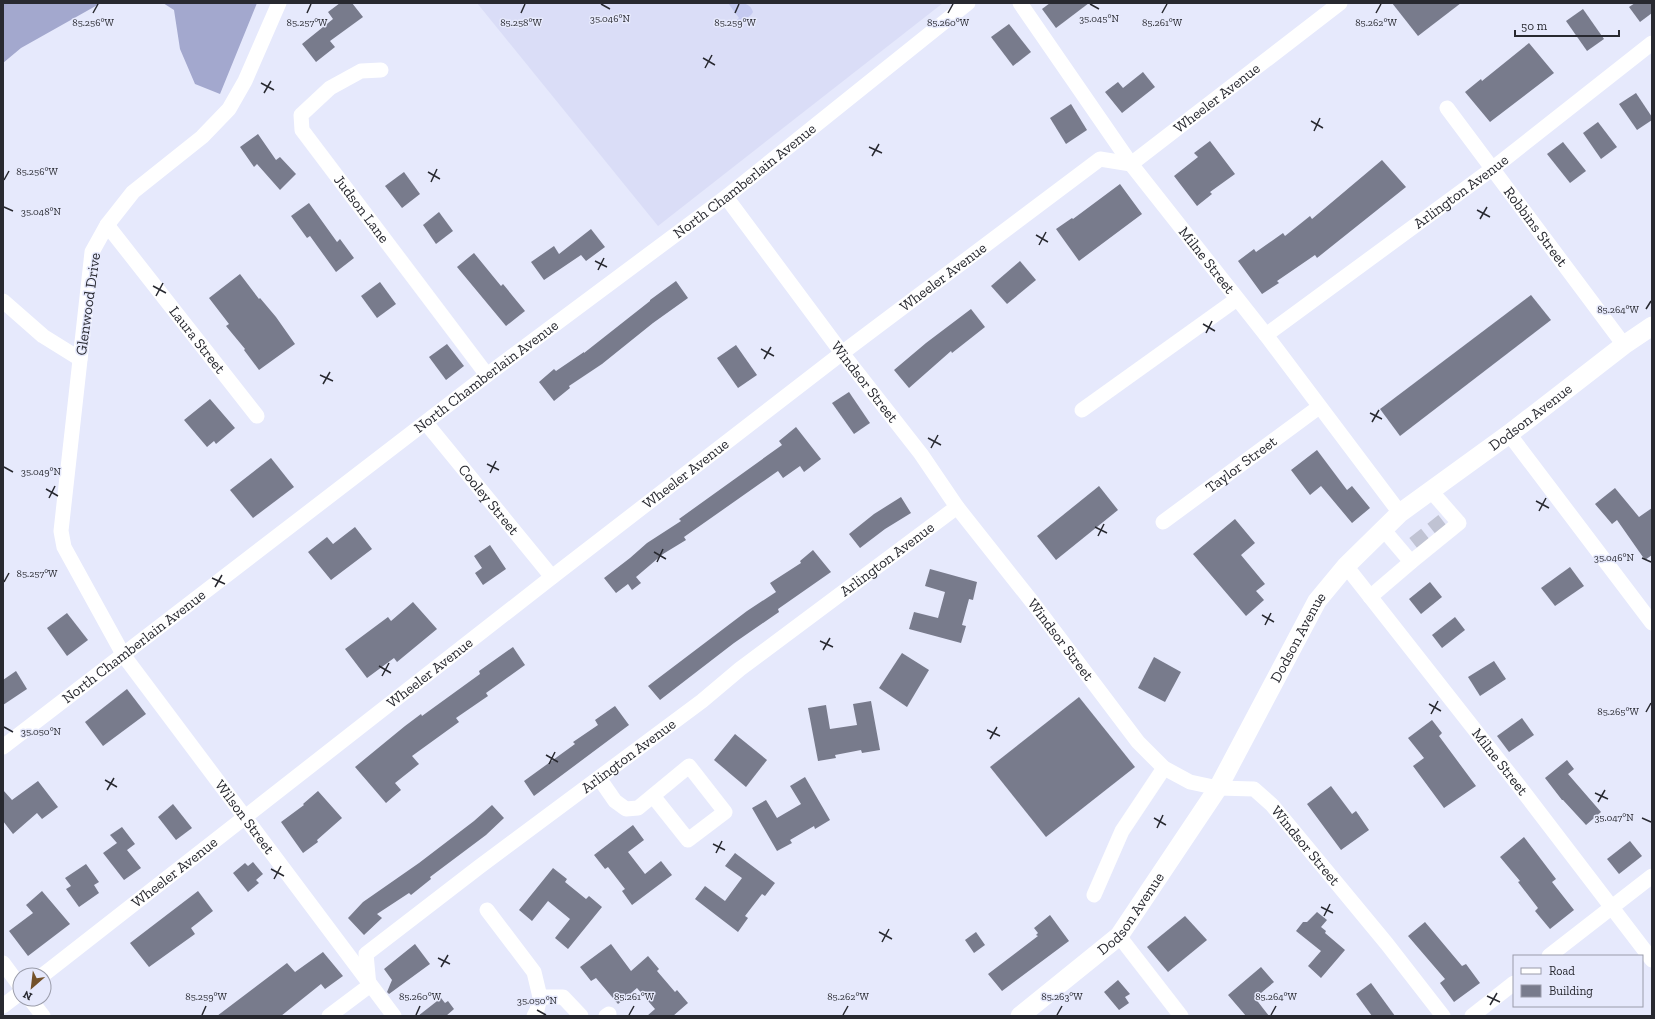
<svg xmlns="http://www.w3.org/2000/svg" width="1655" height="1019" viewBox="0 0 1655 1019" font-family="'Zilla Slab',serif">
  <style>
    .built { fill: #daddf7 }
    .green { fill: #c5caf1 }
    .forest { fill: #a3a8ce }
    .building { fill: #787b8c }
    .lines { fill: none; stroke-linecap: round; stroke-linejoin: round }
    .minor-tunnel { stroke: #c0c3d3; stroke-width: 15; stroke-dasharray: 15 8; stroke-linecap: butt }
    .minor { stroke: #fff; stroke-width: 15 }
    .major { stroke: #fff; stroke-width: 19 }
    .ticks { fill: none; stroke: #282930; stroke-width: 1.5 }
    .labels { text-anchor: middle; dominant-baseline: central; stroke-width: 3; stroke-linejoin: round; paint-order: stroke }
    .street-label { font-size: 15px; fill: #282930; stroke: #e6e9fc }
    .ticks-label { font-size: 10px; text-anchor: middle; fill: #282930; stroke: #e6e9fc; stroke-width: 3; stroke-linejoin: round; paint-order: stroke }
  </style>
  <rect width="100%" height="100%" fill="#e6e9fc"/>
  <polygon class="built" points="477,3 943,3 658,226"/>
  <path class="green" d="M728,3c9,0 22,-2 25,9l-2,3 -18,13 -2,-3 8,-7z"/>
  <g class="forest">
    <polygon points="3,3 101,3 21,48 3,63"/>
    <polygon points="163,3 257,3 220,94 195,84 180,49 174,10"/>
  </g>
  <g class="building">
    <polygon points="340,3 352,3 363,17 330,41 335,47 316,62 302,44 333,19 328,12"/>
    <polygon points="1050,3 1089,3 1056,28 1042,9"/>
    <polygon points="1392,3 1461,3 1418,36"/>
    <polygon points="1635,3 1652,3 1652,13 1640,22 1629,7"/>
    <polygon points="1583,9 1604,39 1587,51 1566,21"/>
    <polygon points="1009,24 1031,52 1013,66 991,37"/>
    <polygon points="1529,43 1554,73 1490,122 1465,92 1481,79 1482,81"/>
    <polygon points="1143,72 1155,87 1122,113 1105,92 1118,82 1123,88"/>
    <polygon points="1636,93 1652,117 1652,120 1637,130 1619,104"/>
    <polygon points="1071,104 1087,130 1066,144 1050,118"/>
    <polygon points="1598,122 1617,147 1601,159 1583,133"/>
    <polygon points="258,134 276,160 280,157 296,174 280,190 257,164 254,167 240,147"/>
    <polygon points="1210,141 1235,174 1210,192 1212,194 1197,206 1174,176 1198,157 1194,153"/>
    <polygon points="1563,142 1586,171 1570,183 1547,154"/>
    <polygon points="1382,160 1406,187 1317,258 1315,255 1277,281 1279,283 1262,294 1238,261 1254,249 1256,252 1283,233 1285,236 1310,216 1312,219"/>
    <polygon points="404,172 420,194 402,208 385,186"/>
    <polygon points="1120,184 1142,214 1079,261 1056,229 1072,218 1073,219"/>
    <polygon points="309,203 337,242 340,239 354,258 336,272 310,236 307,238 291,216"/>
    <polygon points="439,212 453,231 436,244 423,225"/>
    <polygon points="591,229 605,247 586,261 581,255 544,280 531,262 554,246 559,254"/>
    <polygon points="474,253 501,286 503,284 525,311 506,326 457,267"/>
    <polygon points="1020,261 1036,280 1007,304 991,286"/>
    <polygon points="240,274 259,299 260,298 276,317 295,344 259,370 244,350 245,349 226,326 229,324 209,298"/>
    <polygon points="676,281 688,298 653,323 602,364 569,386 570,388 554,401 539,382 554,369 556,371 584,352 584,353 650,301 650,300"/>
    <polygon points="380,282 396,304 377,318 361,296"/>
    <polygon points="1531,295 1551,320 1400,436 1380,409"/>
    <polygon points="971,309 985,327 952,353 951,351 909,388 894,370 926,343"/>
    <polygon points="447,344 464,366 446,380 429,357"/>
    <polygon points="736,345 757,375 738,388 717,358"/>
    <polygon points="849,392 870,423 854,434 832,403"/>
    <polygon points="210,399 235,428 216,444 214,441 207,447 184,420"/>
    <polygon points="796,427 821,459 804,472 800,466 783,478 778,471 684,537 686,540 663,554 636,577 641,583 632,590 628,584 616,593 604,578 630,558 647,543 681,521 679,519 782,445 779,441"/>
    <polygon points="1317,450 1347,490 1352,486 1370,508 1352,523 1321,486 1310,495 1291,470"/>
    <polygon points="271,458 294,487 253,518 230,490"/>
    <polygon points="1099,486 1118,510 1056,560 1037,536"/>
    <polygon points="1615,488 1639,517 1652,508 1652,555 1645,560 1617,520 1612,524 1595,504"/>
    <polygon points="901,497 911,513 885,529 860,548 849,534 874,514"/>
    <polygon points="1235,519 1255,543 1241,555 1265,584 1256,591 1264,600 1246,616 1193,554"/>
    <polygon points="355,527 372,549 331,580 308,552 327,537 333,544"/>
    <polygon points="490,545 506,569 483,585 475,573 482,568 474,556"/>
    <polygon points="813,550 831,572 778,609 779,612 734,643 660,700 648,686 747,611 776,592 770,583 801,563 800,561"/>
    <polygon points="1570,567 1584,586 1555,606 1541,588"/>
    <polygon points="930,569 977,582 973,600 969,599 962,625 966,626 961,643 909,629 914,612 938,618 945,592 925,586"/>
    <polygon points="1430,582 1442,597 1421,614 1409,599"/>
    <polygon points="413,602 437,629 397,662 394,658 367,678 345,649 388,617 391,621"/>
    <polygon points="67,613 88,640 67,656 47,628"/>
    <polygon points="1455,617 1465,630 1442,648 1432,635"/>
    <polygon points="513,647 525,665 486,693 488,696 456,718 459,722 412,756 419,764 395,783 401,790 386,803 355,767 405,726 421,714 422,716 480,674 479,671"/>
    <polygon points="902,653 929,670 907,707 879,688"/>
    <polygon points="1154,657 1181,672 1165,702 1138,688"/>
    <polygon points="1494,661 1506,679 1480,696 1468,677"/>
    <polygon points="16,671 27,689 3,705 3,680"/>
    <polygon points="127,689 146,714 103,746 85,722"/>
    <polygon points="1079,697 1135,767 1046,837 990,767"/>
    <polygon points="871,701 880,750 862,753 861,750 835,755 836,758 818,761 808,708 826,705 830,729 857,725 853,704"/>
    <polygon points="615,706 629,725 534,796 524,781 575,744 573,742 598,725 595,720"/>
    <polygon points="1522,718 1534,735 1509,752 1497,736"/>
    <polygon points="1432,720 1442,733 1439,736 1476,786 1444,808 1413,766 1424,758 1408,738"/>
    <polygon points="735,734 767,760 746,787 714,760"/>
    <polygon points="1567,760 1574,769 1568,774 1601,812 1586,825 1563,800 1562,800 1545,778"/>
    <polygon points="805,777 830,820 815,829 814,826 790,840 792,843 777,851 752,808 766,800 777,818 801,804 790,786"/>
    <polygon points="38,781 58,807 42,819 37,813 13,834 3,821 3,790 12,800"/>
    <polygon points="1331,786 1352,814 1356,811 1369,830 1341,850 1307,804"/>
    <polygon points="318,791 342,818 317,840 318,842 303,853 281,822 304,805 303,804"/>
    <polygon points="173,804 192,828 176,840 158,817"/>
    <polygon points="492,805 504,818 486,835 430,877 431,879 411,895 409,893 377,914 382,918 364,935 348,918 363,902 419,863 474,821"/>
    <polygon points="633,825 644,840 628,852 645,874 661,861 672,875 632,905 622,891 625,889 608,867 605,869 594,855"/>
    <polygon points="122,827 135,844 127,850 141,868 124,880 103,853 117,843 110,835"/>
    <polygon points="1524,837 1556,879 1552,882 1574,910 1550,929 1535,911 1538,908 1518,882 1520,881 1500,857"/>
    <polygon points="1630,841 1642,856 1619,874 1607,859"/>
    <polygon points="735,853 775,883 765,896 762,894 745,916 748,918 738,932 695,899 705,886 725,901 742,878 725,866"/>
    <polygon points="253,862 263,874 256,880 259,883 248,892 233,873 245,863 248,866"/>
    <polygon points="86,864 99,882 94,885 99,893 79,907 66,889 71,886 65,878"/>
    <polygon points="553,868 567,879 565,882 586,899 589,896 602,907 568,949 555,938 570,919 548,901 532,921 519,910"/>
    <polygon points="42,891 70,924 28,956 9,931 33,913 26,905"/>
    <polygon points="198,891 213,911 191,928 195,934 149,967 130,943"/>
    <polygon points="1317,912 1327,920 1321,927 1326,931 1325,933 1345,950 1321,978 1308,966 1321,951 1296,931 1303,922 1307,922"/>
    <polygon points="1050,915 1069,941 1002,991 988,974 1038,936 1036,935 1038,933 1034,928"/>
    <polygon points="1185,916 1207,940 1168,972 1147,947"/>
    <polygon points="1425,922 1462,966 1466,964 1480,983 1454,1002 1440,983 1445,979 1408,936"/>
    <polygon points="976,932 985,945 974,953 965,940"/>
    <polygon points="415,944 430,964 389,994 387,992 392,980 384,969"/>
    <polygon points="611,944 631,971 648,956 659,969 657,971 675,992 677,990 688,1003 673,1016 647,1016 655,1009 637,988 618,1004 596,978 591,981 580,967"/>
    <polygon points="323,952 343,976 325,989 321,984 281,1016 217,1016 287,963 295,972"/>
    <polygon points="1261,967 1274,982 1255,998 1269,1016 1246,1016 1228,995"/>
    <polygon points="1118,980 1130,994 1125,997 1129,1003 1119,1010 1104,992"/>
    <polygon points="1371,983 1395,1016 1372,1016 1356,994"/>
    <polygon points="441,998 445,1003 448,1001 454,1009 446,1016 418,1016"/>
  </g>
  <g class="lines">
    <polyline class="minor-tunnel" points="1414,544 1443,521"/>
    <g class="minor">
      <path id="s1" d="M279,3l-34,78 -16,28 -27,28 -69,55 -26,33 -15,27 -31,279 3,16 60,109 270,360"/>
      <path id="s2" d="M1020,3l111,161 135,171 134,178"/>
      <path id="s3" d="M381,70l-20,1 -31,17 -29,27 1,15 185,245"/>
      <path id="s4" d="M1447,108l177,237"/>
      <path id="s5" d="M726,197l116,156 79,101 36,53 76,96 105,139 26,26 26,14 28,6 36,1 18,16 115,139 56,72"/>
      <path id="s6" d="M107,225l150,191"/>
      <polyline points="3,301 43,336 80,359"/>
      <path id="s7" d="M1266,335l226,-166 160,-126"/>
      <polyline points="1082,410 1237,299"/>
      <path id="s8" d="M426,423l126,154"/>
      <polyline points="1509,434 1652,623"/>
      <path id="s9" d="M1163,522l156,-115"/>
      <polyline points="1411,562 1459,523 1431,491"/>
      <path id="s10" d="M1346,566l173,220 133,174"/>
      <polyline points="1370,597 1411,562 1383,529"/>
      <path id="s11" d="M3,747l484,-372 239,-178 242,-194"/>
      <polyline points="599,778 615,801 626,809 638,808 689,766 725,812 688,840 653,796"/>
      <polyline points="1094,895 1122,831 1164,768"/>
      <polyline points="487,910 534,972 540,997 537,1010 534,1016"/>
      <polyline points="1119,936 1181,1016"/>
      <polyline points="1549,956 1652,876"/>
      <polyline points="3,963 20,986"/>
      <path id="s12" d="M43,975l509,-398 290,-224 258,-194 31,5 209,-161"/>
      <polyline points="540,997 563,997 581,1016"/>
      <polyline points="30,999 43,1016"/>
      <polyline points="3,1006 20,993"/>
      <path id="s13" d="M329,1016l40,-30 -3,-32 113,-87 223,-166 38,-32 217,-162"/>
      <polyline points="606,1016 609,1014"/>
      <polyline points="1472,1016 1514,983"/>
    </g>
    <path class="major" id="s14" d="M1020,1016l99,-80 99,-148 99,-187 29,-35 54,-53 109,-79 115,-89 28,-19"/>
  </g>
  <path class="ticks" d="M601,4l9,5M1090,4l9,5M93,13l5,-9M307,13l4,-9M521,13l4,-9M735,13l4,-9M948,13l5,-9M1162,13l5,-9M1376,13l5,-9M703,58l12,7M705,68l7,-13M261,83l13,7M264,93l7,-12M1311,121l12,7M1314,131l6,-13M869,147l13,6M872,156l7,-12M428,172l12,7M4,180l5,-9M431,182l6,-13M4,207l9,4M1477,210l13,7M1480,219l7,-12M1036,235l12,7M1039,245l7,-13M595,261l12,6M598,270l6,-12M153,286l13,7M156,296l7,-13M1646,309l5,-8M1203,324l12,7M1206,333l6,-12M761,349l13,7M764,359l7,-12M320,375l13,6M323,384l7,-12M1370,413l12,6M1372,422l7,-12M928,438l13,7M931,448l7,-13M487,464l12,6M4,467l9,5M490,473l6,-12M46,489l12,7M49,498l6,-12M1536,501l13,7M1539,511l7,-13M1095,527l12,6M1098,536l6,-12M654,552l12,7M1642,558l9,4M657,562l6,-13M212,578l13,6M4,582l5,-9M215,587l7,-12M1262,615l12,7M1265,625l6,-12M820,641l13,6M823,650l7,-12M379,666l12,7M382,676l7,-13M1429,704l12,7M1646,712l5,-9M1431,714l7,-13M4,727l9,5M987,730l13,6M990,739l7,-12M546,755l12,7M549,764l6,-12M105,780l12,7M107,790l7,-12M1595,793l13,6M1598,802l7,-12M1154,818l12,7M1642,818l9,4M1157,828l6,-13M713,844l12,6M716,853l6,-12M271,869l13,7M274,879l7,-13M1321,907l12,6M1324,916l6,-12M879,932l13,7M882,942l7,-13M438,958l12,6M441,967l7,-12M1487,996l13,6M1490,1005l7,-12M537,1010l9,5M202,1015l4,-9M416,1015l4,-9M629,1015l5,-9M843,1015l5,-9M1057,1015l5,-9M1271,1015l5,-9"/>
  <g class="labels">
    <g class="street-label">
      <text stroke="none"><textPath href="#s12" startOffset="1475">Wheeler Avenue</textPath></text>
      <text stroke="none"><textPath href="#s11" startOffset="933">North Chamberlain Avenue</textPath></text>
      <text stroke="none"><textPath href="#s7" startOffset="242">Arlington Avenue</textPath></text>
      <text stroke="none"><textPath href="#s3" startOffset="209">Judson Lane</textPath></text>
      <text stroke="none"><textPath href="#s4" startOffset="148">Robbins Street</textPath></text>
      <text stroke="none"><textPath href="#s2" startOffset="318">Milne Street</textPath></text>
      <text stroke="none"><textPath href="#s12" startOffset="1139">Wheeler Avenue</textPath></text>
      <text transform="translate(88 304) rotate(-82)">Glenwood Drive</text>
      <text stroke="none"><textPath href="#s6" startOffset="146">Laura Street</textPath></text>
      <text stroke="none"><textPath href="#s11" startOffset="609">North Chamberlain Avenue</textPath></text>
      <text stroke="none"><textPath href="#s5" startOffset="231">Windsor Street</textPath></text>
      <text stroke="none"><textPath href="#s14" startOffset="800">Dodson Avenue</textPath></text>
      <text stroke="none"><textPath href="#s9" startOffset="97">Taylor Street</textPath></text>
      <text stroke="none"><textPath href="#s12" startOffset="815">Wheeler Avenue</textPath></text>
      <text stroke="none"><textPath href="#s8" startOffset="99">Cooley Street</textPath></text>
      <text stroke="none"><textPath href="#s13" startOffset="736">Arlington Avenue</textPath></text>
      <text stroke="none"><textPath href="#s14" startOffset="476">Dodson Avenue</textPath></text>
      <text stroke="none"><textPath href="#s5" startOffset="555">Windsor Street</textPath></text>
      <text stroke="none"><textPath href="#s11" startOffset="165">North Chamberlain Avenue</textPath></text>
      <text stroke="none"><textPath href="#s12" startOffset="491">Wheeler Avenue</textPath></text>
      <text stroke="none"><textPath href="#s13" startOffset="411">Arlington Avenue</textPath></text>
      <text stroke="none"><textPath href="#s10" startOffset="249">Milne Street</textPath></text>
      <text stroke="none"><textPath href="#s1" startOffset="940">Wilson Street</textPath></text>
      <text stroke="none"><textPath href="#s5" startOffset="891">Windsor Street</textPath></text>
      <text stroke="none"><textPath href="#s12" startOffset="167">Wheeler Avenue</textPath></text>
      <text stroke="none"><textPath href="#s14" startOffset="152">Dodson Avenue</textPath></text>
    </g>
  </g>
  <g class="ticks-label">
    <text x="610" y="22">35.046°N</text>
    <text x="1099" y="22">35.045°N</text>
    <text x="93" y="26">85.256°W</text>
    <text x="307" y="26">85.257°W</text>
    <text x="521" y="26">85.258°W</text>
    <text x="735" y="26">85.259°W</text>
    <text x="948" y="26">85.260°W</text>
    <text x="1162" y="26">85.261°W</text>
    <text x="1376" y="26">85.262°W</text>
    <text x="37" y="175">85.256°W</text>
    <text x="41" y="215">35.048°N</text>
    <text x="1618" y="313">85.264°W</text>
    <text x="41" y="475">35.049°N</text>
    <text x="1614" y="561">35.046°N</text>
    <text x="37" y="577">85.257°W</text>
    <text x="1618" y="715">85.265°W</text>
    <text x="41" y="735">35.050°N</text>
    <text x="1614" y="821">35.047°N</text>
    <text x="206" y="1000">85.259°W</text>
    <text x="420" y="1000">85.260°W</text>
    <text x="634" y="1000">85.261°W</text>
    <text x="848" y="1000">85.262°W</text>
    <text x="1062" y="1000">85.263°W</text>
    <text x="1276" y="1000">85.264°W</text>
    <text x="537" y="1004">35.050°N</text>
  </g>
  <rect width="1655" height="1019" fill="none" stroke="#282930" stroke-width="8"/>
  <rect x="1513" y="955" width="130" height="52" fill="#e6e9fc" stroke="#9a9caa"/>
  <rect x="1521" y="968" width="20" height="6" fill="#ffffff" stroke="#9a9caa"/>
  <text x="1549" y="975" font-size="12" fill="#282930">Road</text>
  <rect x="1521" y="985" width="20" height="12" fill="#787b8c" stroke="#9a9caa"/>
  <text x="1549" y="995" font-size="12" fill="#282930">Building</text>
  <g transform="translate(32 987) rotate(208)"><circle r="19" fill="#e6e9fc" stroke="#9a9caa"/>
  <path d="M0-3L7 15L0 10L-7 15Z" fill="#74522a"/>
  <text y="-6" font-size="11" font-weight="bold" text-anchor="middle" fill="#282930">N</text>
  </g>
  <path d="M1515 30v6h104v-6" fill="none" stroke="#282930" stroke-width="2"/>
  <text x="1521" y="30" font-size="12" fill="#282930" stroke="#e6e9fc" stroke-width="3" paint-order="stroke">50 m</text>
</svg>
